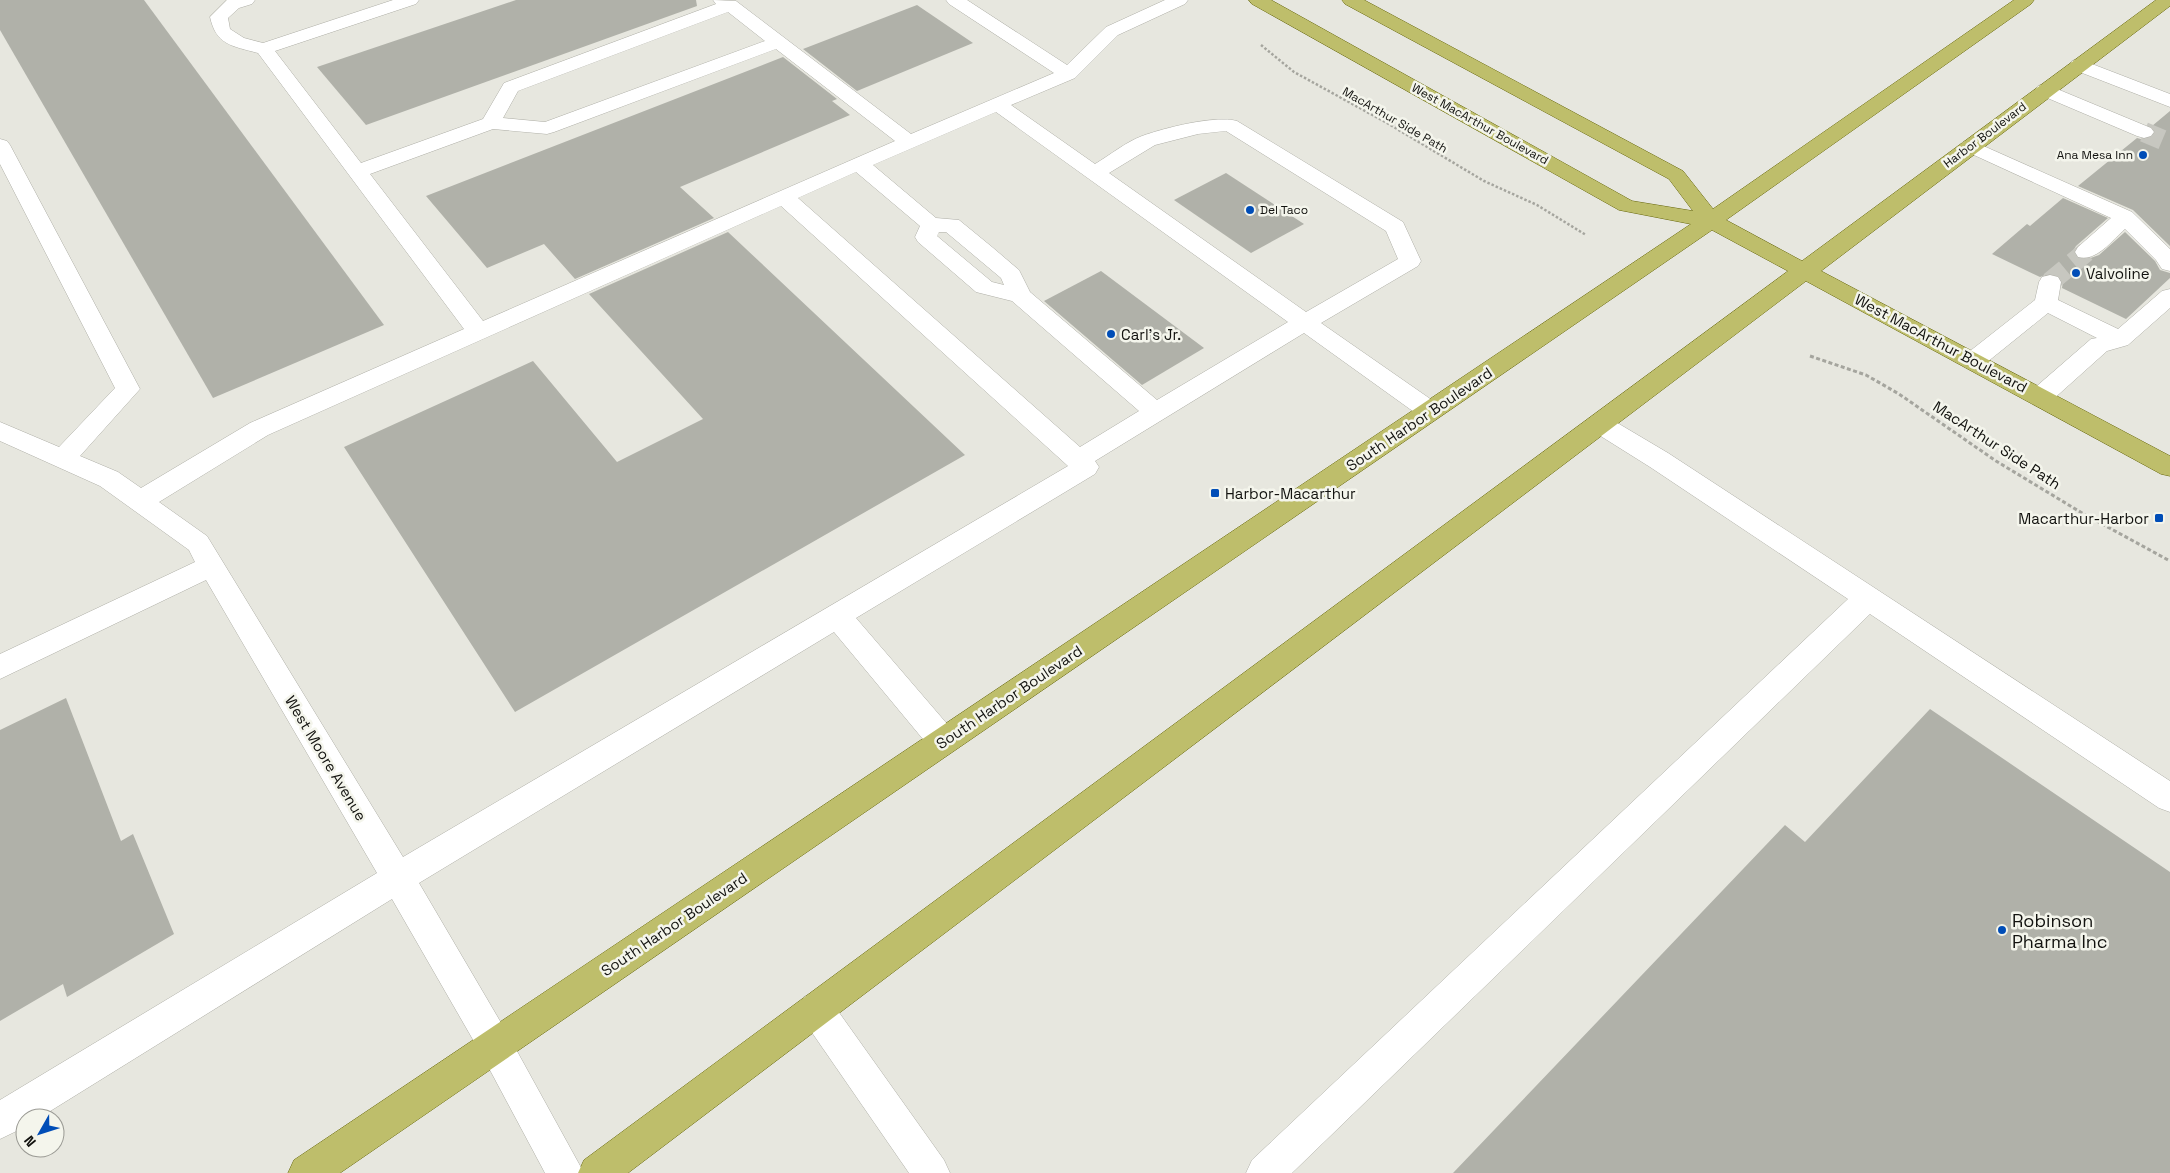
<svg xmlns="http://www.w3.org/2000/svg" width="2170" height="1173" viewBox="0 0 2170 1173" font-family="'Space Grotesk',sans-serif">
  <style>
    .building { fill: #b0b1a9 }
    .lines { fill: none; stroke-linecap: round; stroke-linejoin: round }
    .minor-tunnel { stroke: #c7c7c0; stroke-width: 20; stroke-dasharray: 20 10; stroke-linecap: butt }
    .minor-casing { stroke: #aeaea6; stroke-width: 1 }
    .major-casing { stroke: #66660b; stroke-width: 1 }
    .path-far1 { stroke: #a5a59e; stroke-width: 2.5; stroke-dasharray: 2.5 2; stroke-linecap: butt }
    .path { stroke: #a5a59e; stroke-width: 3; stroke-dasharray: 4 2.5; stroke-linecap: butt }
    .minor { fill: #fff; fill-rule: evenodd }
    .major { fill: #bebe6b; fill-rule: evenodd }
    .poi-dot { fill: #004db7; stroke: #f4f5ec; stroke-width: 2 }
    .labels { text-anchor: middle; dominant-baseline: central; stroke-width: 5; stroke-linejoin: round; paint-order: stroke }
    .far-street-label { font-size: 12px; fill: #12120f; stroke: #f4f5ec }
    .far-poi-label { font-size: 12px; fill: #12120f; stroke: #f4f5ec; text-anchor: end }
    .poi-label { font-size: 15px; fill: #12120f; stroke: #f4f5ec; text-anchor: start }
    .street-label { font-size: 15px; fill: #12120f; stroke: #f4f5ec }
    .near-poi-label { font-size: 18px; fill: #12120f; stroke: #f4f5ec; text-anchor: start }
  </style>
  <rect width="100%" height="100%" fill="#e7e7df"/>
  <g class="building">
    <polygon points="0,0 144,0 384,325 213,398 0,30"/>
    <polygon points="516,0 696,0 697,6 366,125 317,67"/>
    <polygon points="917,5 973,43 857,91 803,49"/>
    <polygon points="783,57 837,99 832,101 850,115 680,187 714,218 575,279 544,244 487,268 426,196"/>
    <polygon points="2170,111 2170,246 2133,210 2078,186 2137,138 2145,140 2152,137 2156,132 2152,126"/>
    <polygon points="1226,173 1304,224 1251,253 1174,200"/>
    <polygon points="2063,198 2108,218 2076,246 2073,251 2076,258 2085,260 2099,255 2125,232 2155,261 2160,270 2170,273 2170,278 2126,319 2062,288 2063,281 2058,275 2050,273 2040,277 1992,254 2027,224 2030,226"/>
    <polygon points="728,232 965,455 515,712 344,447 533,361 617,462 703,419 589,294"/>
    <polygon points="1101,271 1204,348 1142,385 1044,301"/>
    <polygon points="66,698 121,841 133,834 174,934 67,997 63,984 0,1021 0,730"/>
    <polygon points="1930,709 2170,872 2170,1173 1453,1173 1785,825 1805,842"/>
  </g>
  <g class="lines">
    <g class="minor-tunnel">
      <polyline points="2144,132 2170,143"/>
      <polyline points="2050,282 2086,252"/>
    </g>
    <g class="minor-casing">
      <g id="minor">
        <path d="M227,0h28l-3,4 -13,4 -11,10 2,11 14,9 19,5 130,-43h26l-3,4 -141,47 86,112 122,-44 21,-36 212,-79 -3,-4 23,1 175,133 143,-61 -105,-69 -3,-4h21l100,65 39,-38 59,-27h23l-3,4 -67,31 -43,43 -64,27 84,59c15,-9 31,-22 47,-28 22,-8 73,-21 95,-15l166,101 18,39 -3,5 -97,57 118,82 3,6 -3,6 -9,3 -9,-3 -117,-84 -209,128 4,6 -4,7 -239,144 98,114 4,9 -4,9 -11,4 -11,-4 -98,-118 -415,251 88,150 77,140h-39l-62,-116 -91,-158 -353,219h-14v9l-25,12v-39l377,-227 -171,-293 -206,99v-25l195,-92 -6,-12 -89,-64 -100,-45v-19l59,25 56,-59 -115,-224v-25l7,2 3,4 130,244 -60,67 38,16 23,16 109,-65 214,-94 -206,-276c-26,-7 -42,-8 -48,-36zM728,12l37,29 -220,81 -42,-4 15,-27zM776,49l119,92 -412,180 -113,-147 123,-45 54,5 7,-2zM996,112l292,210 -131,78 -127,-108 -11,-22 -27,-23 -33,-27 -23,-2 -63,-53zM1226,131l160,100 12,28 -92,53 -197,-139 46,-28 43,-11zM856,172l64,54 -5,11 3,5 58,50 36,9 127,110 -59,36 -282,-249zM781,206l287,260 -665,391 -196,-321 -48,-34 109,-67zM939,232h7l55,46 3,7 -12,-3 -55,-46z"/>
        <polygon points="2079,59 2170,94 2170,107 2072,69 2070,65 2072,61"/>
        <polygon points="2045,84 2151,128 2154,132 2151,136 2144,138 2137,136 2038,94 2035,90 2038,86"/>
        <path d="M1970,140l162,72 38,37v22l-8,-2 -6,-9 -31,-31c-13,11 -28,33 -47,28l-3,-5 3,-5 33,-29 -148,-68 -3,-4 3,-4z"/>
        <polygon points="2050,275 2058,277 2061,282 2058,300 2118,329 2162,291 2170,289 2170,308 2128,345 2107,351 2049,403 2040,405 2031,403 2028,397 2031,391 2091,339 2097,338 2048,313 1981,367 1973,369 1965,367 1961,361 1965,355 2035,300 2039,282 2042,277"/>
        <polygon points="1600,415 1609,418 1668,453 2170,781 2170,812 2159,808 1870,614 1292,1173 1246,1173 1252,1160 1848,599 1650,467 1591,430 1588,424 1591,418"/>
        <polygon points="816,992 828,997 944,1160 950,1173 909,1173 804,1021 799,1009 804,997"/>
      </g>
    </g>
    <g class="major-casing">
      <polygon id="major" points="1249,0 1271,0 1632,201 1693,211 1669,179 1345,4 1342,0 1364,0 1683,171 1713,209 2014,0 2034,0 2031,4 1726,220 1802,261 2156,0 2170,0 2170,6 1821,271 2170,456 2170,476 2161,474 1806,281 628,1173 578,1173 584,1160 1788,271 1712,230 340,1173 288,1173 294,1160 1691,224 1619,210 1252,4"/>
    </g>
    <polyline class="path-far1" points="1261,45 1294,72 1387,123 1484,181 1537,205 1586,235"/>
    <polyline class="path" points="1810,356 1866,375 1899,394 1996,461 2082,513 2170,561"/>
    <use href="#minor" class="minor"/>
    <use href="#major" class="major"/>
  </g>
  <g class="poi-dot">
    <circle cx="2143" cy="155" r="5"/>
    <circle cx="1250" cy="210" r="5"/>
    <circle cx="2076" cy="273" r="5"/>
    <circle cx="1111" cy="334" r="5"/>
    <rect x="1210" y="488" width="10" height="10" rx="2.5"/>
    <rect x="2154" y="513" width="10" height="10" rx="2.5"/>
    <circle cx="2002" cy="930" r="5"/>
  </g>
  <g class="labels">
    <g class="far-street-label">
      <text transform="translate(1395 120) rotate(30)">MacArthur Side Path</text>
      <text transform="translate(1480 124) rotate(29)">West MacArthur Boulevard</text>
      <text transform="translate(1985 135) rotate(-37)">Harbor Boulevard</text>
    </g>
    <g class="far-poi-label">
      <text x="2133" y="155">Ana Mesa Inn</text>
      <text x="1260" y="210" text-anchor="start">Del Taco</text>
    </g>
    <g class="poi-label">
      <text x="2086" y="273">Valvoline</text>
      <text x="1121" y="334">Carl's Jr.</text>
      <text x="1225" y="493">Harbor-Macarthur</text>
      <text x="2149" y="518" text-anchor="end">Macarthur-Harbor</text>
    </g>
    <g class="street-label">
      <text transform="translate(1941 343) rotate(28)">West MacArthur Boulevard</text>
      <text transform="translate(1419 419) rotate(-34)">South Harbor Boulevard</text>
      <text transform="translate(1997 445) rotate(33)">MacArthur Side Path</text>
      <text transform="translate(1009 697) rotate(-34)">South Harbor Boulevard</text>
      <text transform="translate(326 758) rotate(59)">West Moore Avenue</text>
      <text transform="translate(674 924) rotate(-34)">South Harbor Boulevard</text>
    </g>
    <g class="near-poi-label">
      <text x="2012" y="920">Robinson<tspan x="2012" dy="21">Pharma Inc</tspan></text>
    </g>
  </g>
  <g transform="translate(40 1133) rotate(231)"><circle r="24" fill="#f4f5ec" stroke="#9a9a94"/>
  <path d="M0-4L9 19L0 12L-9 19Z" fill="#004db7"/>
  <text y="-8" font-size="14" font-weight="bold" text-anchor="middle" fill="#12120f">N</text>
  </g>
</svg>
